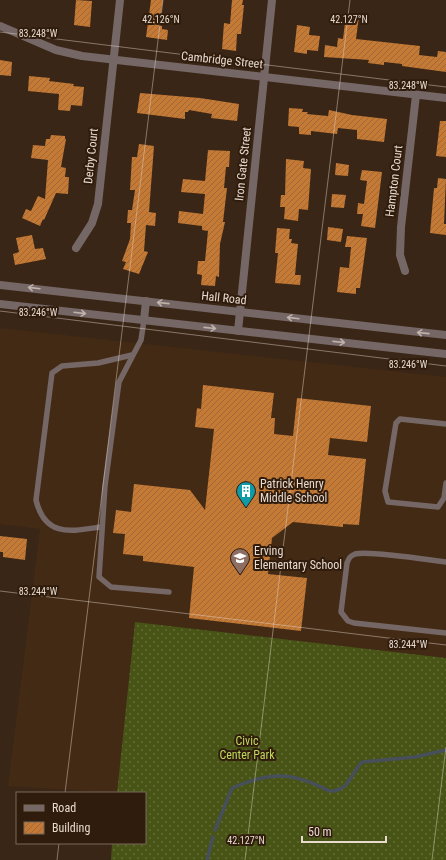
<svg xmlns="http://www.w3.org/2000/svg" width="446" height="860" viewBox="0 0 446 860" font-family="'Roboto Condensed',sans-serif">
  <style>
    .built { fill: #432a14 }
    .grass { fill: url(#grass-dots) }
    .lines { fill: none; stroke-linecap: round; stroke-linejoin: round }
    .stream { stroke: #474f5b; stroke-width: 3.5 }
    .building { fill: url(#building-hatch) }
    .service { stroke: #756766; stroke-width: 5.5 }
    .minor { stroke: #756766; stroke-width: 8 }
    .tertiary { stroke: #756766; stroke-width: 8 }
    .oneway { stroke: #bfb2aa }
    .ticks { fill: none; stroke: #e7dacf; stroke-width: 1; stroke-opacity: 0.45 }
    .labels { text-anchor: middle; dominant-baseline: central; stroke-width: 4; stroke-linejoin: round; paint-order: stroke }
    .street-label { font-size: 12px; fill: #e7dacf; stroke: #301c0c }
    .poi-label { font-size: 12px; fill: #e7dacf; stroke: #301c0c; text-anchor: start }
    .park-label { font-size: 12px; fill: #bed95b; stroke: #301c0c }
    .ticks-label { font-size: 10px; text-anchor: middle; fill: #e7dacf; stroke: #301c0c; stroke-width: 4; stroke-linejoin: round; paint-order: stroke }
  </style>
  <defs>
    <pattern id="grass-dots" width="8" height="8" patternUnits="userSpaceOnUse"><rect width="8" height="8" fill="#475416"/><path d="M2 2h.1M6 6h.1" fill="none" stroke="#626c37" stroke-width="1.8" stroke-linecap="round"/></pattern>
    <pattern id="building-hatch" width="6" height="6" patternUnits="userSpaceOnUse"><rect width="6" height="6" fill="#c47935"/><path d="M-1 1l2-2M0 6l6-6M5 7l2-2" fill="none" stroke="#9e6838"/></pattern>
  </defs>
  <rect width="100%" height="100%" fill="#3a2616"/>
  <polygon class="built" points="0,328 446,377 446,658 135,622 117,793 8,786 40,529 0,524"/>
  <polygon class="grass" points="135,622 446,658 446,860 111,860 112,843 145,843 145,793 117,793"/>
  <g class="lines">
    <g class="stream">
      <path d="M215,830l17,-42c38,-16 59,-17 97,3 20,1 22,-18 33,-29l53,-5 31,-7"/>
      <polyline points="207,860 213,837"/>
    </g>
  </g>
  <g class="building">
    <polygon points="76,0 92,1 90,27 74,25"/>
    <polygon points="151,0 163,0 159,26 162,26 162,29 168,30 167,40 146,37"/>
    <polygon points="232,0 243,0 242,5 244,5 241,34 237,34 236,51 222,49 224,23 230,24"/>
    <polygon points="346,15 359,16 356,39 420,46 419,55 437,57 438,51 446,52 446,72 402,66 402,64 384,62 384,65 368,63 369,60 324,57 325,45 337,47 338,38 343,39"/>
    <polygon points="297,25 310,27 309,35 320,36 318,51 307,50 307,54 294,52"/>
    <polygon points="0,60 12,62 11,76 0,75"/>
    <polygon points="29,76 50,78 49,81 74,84 73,86 84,87 82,106 71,105 70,111 58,110 59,94 28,91"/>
    <polygon points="140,93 200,98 239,104 237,121 211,118 212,114 189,110 188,112 185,112 185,119 137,113"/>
    <polygon points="289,108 303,109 302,112 308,112 307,114 328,116 329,110 352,115 387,119 384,142 357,139 357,130 338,128 337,134 311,131 311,135 299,134 299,127 288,126"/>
    <polygon points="440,121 446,121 446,157 436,156"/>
    <polygon points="51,135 65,136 65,139 66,139 61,167 66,168 65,177 69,177 68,194 56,193 44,220 43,219 40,226 22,218 26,209 31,211 38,196 45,199 48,160 31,158 33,145 45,146 46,139 50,139"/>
    <polygon points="139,144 154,146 149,212 156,213 155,226 146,225 144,251 148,252 139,274 123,269 126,262 122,261 130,239 131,223 127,223 128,210 132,210 135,190 130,190 132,157 137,157"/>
    <polygon points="208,150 230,151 229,167 226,167 224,188 227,188 223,222 225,222 220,244 219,277 216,276 215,286 201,285 202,275 197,274 198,261 205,261 208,231 202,230 202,226 178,223 179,211 203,214 205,194 181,192 183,179 205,181"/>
    <polygon points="286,159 304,161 303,168 311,169 308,210 299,209 298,221 284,219 285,207 280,207 281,195 285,195"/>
    <polygon points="336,163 349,165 348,176 335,175"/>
    <polygon points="362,170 382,172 375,228 361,226 363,214 357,214 358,203 364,204 367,181 360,180"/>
    <polygon points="438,178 446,179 444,224 446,224 446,235 430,233 434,188 437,188"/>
    <polygon points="332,194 346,195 344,208 331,207"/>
    <polygon points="328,227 343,229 341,242 327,240"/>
    <polygon points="277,228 290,229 289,239 292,239 291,243 298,244 295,275 301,275 300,285 275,283 278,253 275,253"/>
    <polygon points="32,235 35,249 43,248 46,259 15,265 13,254 19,252 16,238"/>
    <polygon points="347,236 367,238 360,288 356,288 356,294 337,292 340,267 349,268 351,247 345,247"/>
    <polygon points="203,385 274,393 271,418 275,418 274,434 293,436 297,398 371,406 367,442 330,438 328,455 366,459 359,525 343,524 343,527 293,522 272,538 268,574 307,578 301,631 189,618 194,567 143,561 143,556 123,554 125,534 113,533 116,510 131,512 134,484 190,490 205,510 214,429 195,427 197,408 201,409"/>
    <polygon points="0,536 27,539 25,560 3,557 3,552 0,552"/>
  </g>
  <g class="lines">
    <g class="service">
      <polyline points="144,320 141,340 119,382 105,486 99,577 111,587 169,592"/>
      <polyline points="446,424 400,419 396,423 385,491 388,502 438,507 444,498 446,483"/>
      <path d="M101,527c-29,4 -56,11 -65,-27l16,-127 10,-7 36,-3 34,-8"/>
      <path d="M446,562c-17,-2 -78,-12 -91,-8 -5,2 -6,4 -8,9l-6,49 7,9 6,2 92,10"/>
    </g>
    <g class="minor">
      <polyline points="0,26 56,50 82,56 446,98"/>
      <polyline points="76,248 92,223 98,204 120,0"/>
      <polyline points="405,271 400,255 401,227 416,95"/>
      <polyline points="238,331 272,0"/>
    </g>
    <g class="tertiary">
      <polyline points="0,285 446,335"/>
      <polyline points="0,304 446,354"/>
      <polyline points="144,320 146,301"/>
    </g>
  </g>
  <defs><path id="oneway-shaft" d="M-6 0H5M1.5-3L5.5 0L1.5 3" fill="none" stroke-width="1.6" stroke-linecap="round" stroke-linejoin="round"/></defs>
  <g class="oneway">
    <use href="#oneway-shaft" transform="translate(34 288) rotate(-173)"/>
    <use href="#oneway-shaft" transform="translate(163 303) rotate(-174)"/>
    <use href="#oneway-shaft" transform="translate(80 313) rotate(7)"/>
    <use href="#oneway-shaft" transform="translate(293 318) rotate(-173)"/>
    <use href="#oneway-shaft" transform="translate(210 328) rotate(6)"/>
    <use href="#oneway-shaft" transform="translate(423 333) rotate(-174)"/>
    <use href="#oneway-shaft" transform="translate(339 342) rotate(6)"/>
  </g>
  <path class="ticks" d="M0,32l446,55M0,311l446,55M0,591l446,54M65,793l98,-793M57,860l2,-17M245,860l105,-860M432,860l14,-113"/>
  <defs>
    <g id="building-pin" transform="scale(1)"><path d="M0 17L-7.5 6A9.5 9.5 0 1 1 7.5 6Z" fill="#0f9aa8" stroke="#301c0c"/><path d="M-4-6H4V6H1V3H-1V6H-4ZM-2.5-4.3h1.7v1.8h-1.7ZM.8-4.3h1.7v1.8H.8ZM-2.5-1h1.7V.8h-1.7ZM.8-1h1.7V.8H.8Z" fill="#fff"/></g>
    <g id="school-pin" transform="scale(1)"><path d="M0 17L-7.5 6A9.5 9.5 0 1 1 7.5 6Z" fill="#8d6e63" stroke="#301c0c"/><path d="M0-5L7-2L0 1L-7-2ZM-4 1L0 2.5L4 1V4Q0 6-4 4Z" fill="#fff"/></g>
  </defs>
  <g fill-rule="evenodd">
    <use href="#building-pin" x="246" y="491"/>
    <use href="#school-pin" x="240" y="558"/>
  </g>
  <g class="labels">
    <g class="street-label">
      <text transform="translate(222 60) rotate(6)">Cambridge Street</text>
      <text transform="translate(91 156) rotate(-84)">Derby Court</text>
      <text transform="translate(243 164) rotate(-84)">Iron Gate Street</text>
      <text transform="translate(394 181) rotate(-83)">Hampton Court</text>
      <text transform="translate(224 298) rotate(6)">Hall Road</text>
    </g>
    <g class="poi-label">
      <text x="260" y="484">Patrick Henry<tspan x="260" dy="14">Middle School</tspan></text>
      <text x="254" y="551">Erving<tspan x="254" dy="14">Elementary School</tspan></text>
    </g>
    <g class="park-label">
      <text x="247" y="741">Civic<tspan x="247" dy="14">Center Park</tspan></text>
    </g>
  </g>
  <g class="ticks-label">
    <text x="161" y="23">42.126°N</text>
    <text x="349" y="23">42.127°N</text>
    <text x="38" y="37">83.248°W</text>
    <text x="408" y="89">83.248°W</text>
    <text x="38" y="316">83.246°W</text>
    <text x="408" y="368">83.246°W</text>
    <text x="38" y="595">83.244°W</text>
    <text x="408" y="648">83.244°W</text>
    <text x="246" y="844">42.127°N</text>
  </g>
  <rect x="16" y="792" width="130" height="52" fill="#301c0c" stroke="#79685a"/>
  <rect x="24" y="805" width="20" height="6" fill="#756766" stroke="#79685a"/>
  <text x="52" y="812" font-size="12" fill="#e7dacf">Road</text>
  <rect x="24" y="822" width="20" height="12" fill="url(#building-hatch)" stroke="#79685a"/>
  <text x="52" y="832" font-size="12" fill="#e7dacf">Building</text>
  <path d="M302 836v6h84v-6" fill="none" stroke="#e7dacf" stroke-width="2"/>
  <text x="308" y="836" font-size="12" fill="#e7dacf" stroke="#301c0c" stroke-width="3" paint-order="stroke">50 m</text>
</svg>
